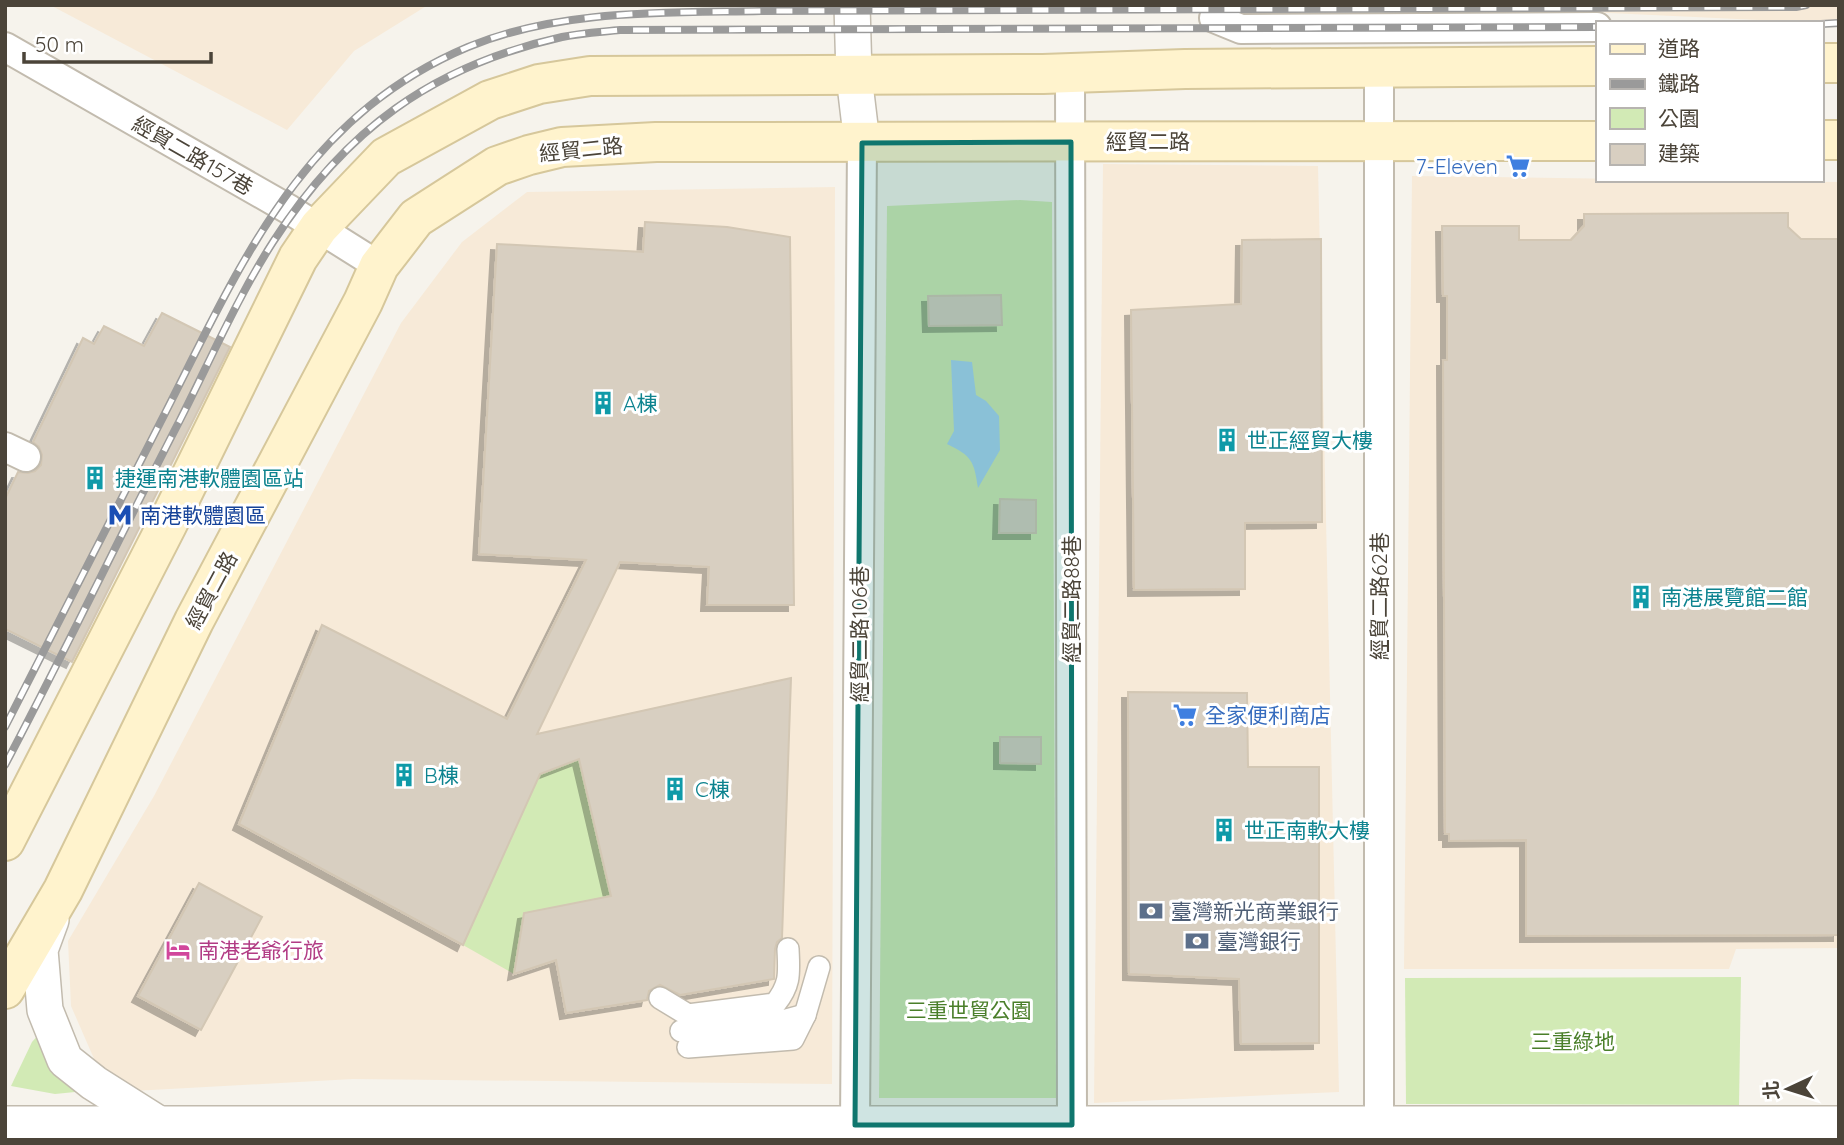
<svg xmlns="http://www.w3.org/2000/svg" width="1844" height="1145" viewBox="0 0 1844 1145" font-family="Quicksand,'Noto Sans TC',sans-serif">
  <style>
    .commercial { fill: #f7ead8 }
    .green { fill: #d2eab5 }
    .water { fill: #a9d4f2 }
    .building { fill: #d8cfc1; stroke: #d3c7b4; stroke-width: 2; filter: url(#shadow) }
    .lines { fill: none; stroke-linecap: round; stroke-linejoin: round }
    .pedestrian-casing { stroke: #c2bbae; stroke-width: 24 }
    .minor-casing { stroke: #c2bbae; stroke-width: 32 }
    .tertiary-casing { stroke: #c2bbae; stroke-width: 38 }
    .secondary-casing { stroke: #d6c79b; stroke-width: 42 }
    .pedestrian { stroke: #fff; stroke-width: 21 }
    .minor { stroke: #fff; stroke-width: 28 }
    .tertiary { stroke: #fff; stroke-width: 35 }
    .secondary { stroke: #fff3cd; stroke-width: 38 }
    .rail-casing { stroke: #9a9a9a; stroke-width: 8 }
    .rail { stroke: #fff; stroke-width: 5; stroke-dasharray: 16; stroke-linecap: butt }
    .marked { fill: #0f766e; fill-opacity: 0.2; stroke: #0f766e; stroke-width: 5; stroke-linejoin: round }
    .labels { text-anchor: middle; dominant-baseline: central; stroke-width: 6; stroke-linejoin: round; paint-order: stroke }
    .street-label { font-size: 21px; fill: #4b4439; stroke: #fff }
    .shop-label { font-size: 21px; fill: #366cbe; stroke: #fff; text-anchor: end }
    .culture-label { font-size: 21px; fill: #0d838f; stroke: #fff; text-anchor: start }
    .transit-label { font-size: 21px; fill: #164399; stroke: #fff; text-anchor: start }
    .service-label { font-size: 21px; fill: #4e5e75; stroke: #fff; text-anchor: start }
    .hotel-label { font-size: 21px; fill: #b23c85; stroke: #fff; text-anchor: start }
    .park-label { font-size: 21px; fill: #4a7f2a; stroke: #fff }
  </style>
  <defs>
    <filter id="shadow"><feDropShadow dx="-6" dy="6" stdDeviation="0" flood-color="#0004"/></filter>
  </defs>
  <rect width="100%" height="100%" fill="#f6f3ec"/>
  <g class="commercial">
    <polygon points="50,5 428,5 354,51 287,130"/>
    <polygon points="1437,5 1839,5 1839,24 1821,23"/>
    <polygon points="1103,164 1318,166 1339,1092 1094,1103"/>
    <polygon points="1412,176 1839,182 1839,948 1736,949 1729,969 1404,969"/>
    <polygon points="835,187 832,1084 353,1079 133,1091 95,1061 71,1006 68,941 154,796 401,323 462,242 527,192"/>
  </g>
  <g class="green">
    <polygon points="1020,200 1052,202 1056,1098 879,1098 887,206"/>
    <polygon points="579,759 611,896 514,974 463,945 540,774"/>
    <polygon points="1741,977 1739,1105 1406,1104 1405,978"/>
    <polygon points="50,1022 85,1091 55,1094 11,1086 32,1042"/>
  </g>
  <path class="water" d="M951,360l21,2 4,33 10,6 13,15 1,34 -22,38c-4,-27 -6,-32 -31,-44l7,-13z"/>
  <g class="building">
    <polygon points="1788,213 1788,227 1801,239 1839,239 1839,935 1526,936 1526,840 1449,841 1449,834 1445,834 1443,360 1447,360 1447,296 1443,296 1442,226 1519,226 1519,240 1571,240 1584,226 1584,214"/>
    <polygon points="645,222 727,227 790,237 794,605 707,605 709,567 620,562 537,734 791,678 782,938 777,942 775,949 774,979 680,995 660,985 649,991 647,1000 566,1013 556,960 514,974 524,913 611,896 579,759 540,774 463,945 239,824 322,625 507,719 586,560 479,554 497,244 643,252"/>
    <polygon points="1321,239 1322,522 1245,523 1245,589 1134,590 1131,310 1241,304 1242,240"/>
    <polygon points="1001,295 1002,325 929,326 928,296"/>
    <polygon points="162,313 230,347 72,662 5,629 5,499 18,472 28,473 35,471 41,465 42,455 39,447 33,442 83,338 94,344 104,326 144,346"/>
    <polygon points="1000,499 1036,500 1036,533 999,533"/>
    <polygon points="1128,692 1247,693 1248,767 1319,767 1319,1043 1241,1044 1239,979 1129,974"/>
    <polygon points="1000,737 1041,737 1041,764 1000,763"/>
    <polygon points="199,883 262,917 201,1030 138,996"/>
  </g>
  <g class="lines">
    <g class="pedestrian-casing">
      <g id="pedestrian">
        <polyline points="660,998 688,1015 699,1019"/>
        <path d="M688,1015l87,-11c16,-20 14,-31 13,-55"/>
        <polyline points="681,1031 764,1026 805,1015"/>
        <polyline points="688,1047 793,1039 805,1015 819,967"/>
      </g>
    </g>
    <g class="minor-casing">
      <g id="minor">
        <polyline points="1214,18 1241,29 1597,27"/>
        <polyline points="5,47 290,210 379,266"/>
        <polyline points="1379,68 1379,1125"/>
        <polyline points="1070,73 1072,1125"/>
        <polyline points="5,447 26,457"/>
        <polyline points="855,1125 862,143"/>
      </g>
    </g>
    <g class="tertiary-casing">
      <g id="tertiary">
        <polyline points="852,5 854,76 862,143"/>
        <polyline points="51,920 40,950 45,1010 65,1060 94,1083 162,1126"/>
        <polyline points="5,1124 1839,1124"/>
      </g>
    </g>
    <g class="secondary-casing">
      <g id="secondary">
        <polyline points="1821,63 1839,63"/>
        <polyline points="1821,140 1839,140"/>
        <polyline points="5,841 167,525 298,258 319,227 386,157 490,100 539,84 590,76 1043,74 1185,69 1597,66"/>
        <polyline points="5,989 63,890 194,621 363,302 379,266 416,218 497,166 529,155 562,147 656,142 1597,141"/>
      </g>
    </g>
    <use href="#pedestrian" class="pedestrian"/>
    <use href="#minor" class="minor"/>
    <use href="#tertiary" class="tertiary"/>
    <use href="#secondary" class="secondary"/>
    <g class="rail-casing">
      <g id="rail">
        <polyline points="1821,24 1839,23"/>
        <path d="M5,727c51,-100 102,-200 153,-300 79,-154 139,-308 310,-380 92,-38 195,-34 293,-36l1035,-4 10,-2"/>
        <path d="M5,765c60,-114 116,-231 175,-345 30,-59 57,-122 93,-178 72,-112 159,-176 289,-205 19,-4 39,-5 58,-7l977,-3"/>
      </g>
    </g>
    <use href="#rail" class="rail"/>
  </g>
  <path class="marked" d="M1071,142l1,983h-217l7,-982z"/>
  <defs>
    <g id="supermarket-bare" transform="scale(1.89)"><path d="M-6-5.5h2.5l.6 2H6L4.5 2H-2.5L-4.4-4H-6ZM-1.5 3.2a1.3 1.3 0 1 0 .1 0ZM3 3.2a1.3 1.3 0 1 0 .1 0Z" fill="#3f7fe0" stroke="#fff" stroke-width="2.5" paint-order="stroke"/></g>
    <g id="building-bare" transform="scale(1.89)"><path d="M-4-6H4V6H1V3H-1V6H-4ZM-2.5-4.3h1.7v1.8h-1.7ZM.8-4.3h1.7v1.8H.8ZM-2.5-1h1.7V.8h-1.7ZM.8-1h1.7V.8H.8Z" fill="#0f9aa8" stroke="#fff" stroke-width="2.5" paint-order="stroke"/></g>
    <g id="metro-bare" transform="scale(1.89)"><path d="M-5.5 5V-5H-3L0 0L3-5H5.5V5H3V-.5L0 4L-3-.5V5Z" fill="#1a4fb4" stroke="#fff" stroke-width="2.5" paint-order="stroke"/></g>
    <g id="bank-bare" transform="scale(1.89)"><path d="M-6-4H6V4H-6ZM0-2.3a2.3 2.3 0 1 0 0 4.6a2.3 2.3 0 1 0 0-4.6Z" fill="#5c6f8a" stroke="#fff" stroke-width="2.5" paint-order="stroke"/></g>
    <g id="hotel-bare" transform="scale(1.89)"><path d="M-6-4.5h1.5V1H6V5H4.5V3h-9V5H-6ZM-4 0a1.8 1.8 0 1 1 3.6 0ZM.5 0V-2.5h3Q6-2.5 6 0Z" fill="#d1479c" stroke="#fff" stroke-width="2.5" paint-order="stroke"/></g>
  </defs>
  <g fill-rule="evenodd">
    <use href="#supermarket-bare" x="1518" y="166"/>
    <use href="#building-bare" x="603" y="403"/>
    <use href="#building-bare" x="1227" y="440"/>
    <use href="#building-bare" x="95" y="478"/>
    <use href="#metro-bare" x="120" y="515"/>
    <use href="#building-bare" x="1641" y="597"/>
    <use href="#supermarket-bare" x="1185" y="715"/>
    <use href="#building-bare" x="404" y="775"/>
    <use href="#building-bare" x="675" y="789"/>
    <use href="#building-bare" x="1224" y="830"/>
    <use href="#bank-bare" x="1151" y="911"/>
    <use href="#bank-bare" x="1197" y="941"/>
    <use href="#hotel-bare" x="178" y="950"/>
  </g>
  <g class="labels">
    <g class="street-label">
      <text x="1148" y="141">經貿二路</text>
      <text transform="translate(581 149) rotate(-6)">經貿二路</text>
      <text transform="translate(193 155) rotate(30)">經貿二路157巷</text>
      <text transform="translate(211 590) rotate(-62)">經貿二路</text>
      <text transform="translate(1379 596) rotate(-90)">經貿二路62巷</text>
      <text transform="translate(1071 599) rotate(-90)">經貿二路88巷</text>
      <text transform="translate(859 634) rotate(-90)">經貿二路106巷</text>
    </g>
    <g class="shop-label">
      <text x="1498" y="166">7-Eleven</text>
      <text x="1205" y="715" text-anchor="start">全家便利商店</text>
    </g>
    <g class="culture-label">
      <text x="623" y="403">A棟</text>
      <text x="1247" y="440">世正經貿大樓</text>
      <text x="115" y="478">捷運南港軟體園區站</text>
      <text x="1661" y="597">南港展覽館二館</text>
      <text x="424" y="775">B棟</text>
      <text x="695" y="789">C棟</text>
      <text x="1244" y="830">世正南軟大樓</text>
    </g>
    <g class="transit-label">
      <text x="140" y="515">南港軟體園區</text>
    </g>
    <g class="service-label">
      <text x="1171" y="911">臺灣新光商業銀行</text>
      <text x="1217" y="941">臺灣銀行</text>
    </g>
    <g class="hotel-label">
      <text x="198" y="950">南港老爺行旅</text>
    </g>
    <g class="park-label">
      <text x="969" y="1010">三重世貿公園</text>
      <text x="1573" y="1041">三重綠地</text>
    </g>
  </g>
  <rect width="1844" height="1145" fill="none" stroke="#4b4439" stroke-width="14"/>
  <rect x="1596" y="21" width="228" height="161" fill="#ffffff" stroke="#b7b4b0" stroke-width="2"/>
  <rect x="1610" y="44" width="35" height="10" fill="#fff3cd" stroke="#b7b4b0" stroke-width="2"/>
  <text x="1658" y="56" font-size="21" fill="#4b4439">道路</text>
  <rect x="1610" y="79" width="35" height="10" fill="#9a9a9a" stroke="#b7b4b0" stroke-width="2"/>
  <text x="1658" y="91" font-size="21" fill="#4b4439">鐵路</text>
  <rect x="1610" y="108" width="35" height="21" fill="#d2eab5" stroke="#b7b4b0" stroke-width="2"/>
  <text x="1658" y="126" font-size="21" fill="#4b4439">公園</text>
  <rect x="1610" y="144" width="35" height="21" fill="#d8cfc1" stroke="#b7b4b0" stroke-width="2"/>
  <text x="1658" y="161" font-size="21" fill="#4b4439">建築</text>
  <g transform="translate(1788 1089) rotate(266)" stroke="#ffffff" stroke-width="5" paint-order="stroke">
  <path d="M0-5L12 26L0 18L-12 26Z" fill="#4b4439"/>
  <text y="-10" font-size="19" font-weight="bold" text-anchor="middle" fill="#4b4439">北</text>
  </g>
  <path d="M24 52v10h187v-10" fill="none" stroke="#4b4439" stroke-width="3.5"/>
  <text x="35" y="52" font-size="21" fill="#4b4439" stroke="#ffffff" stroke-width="5" paint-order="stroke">50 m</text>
</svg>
